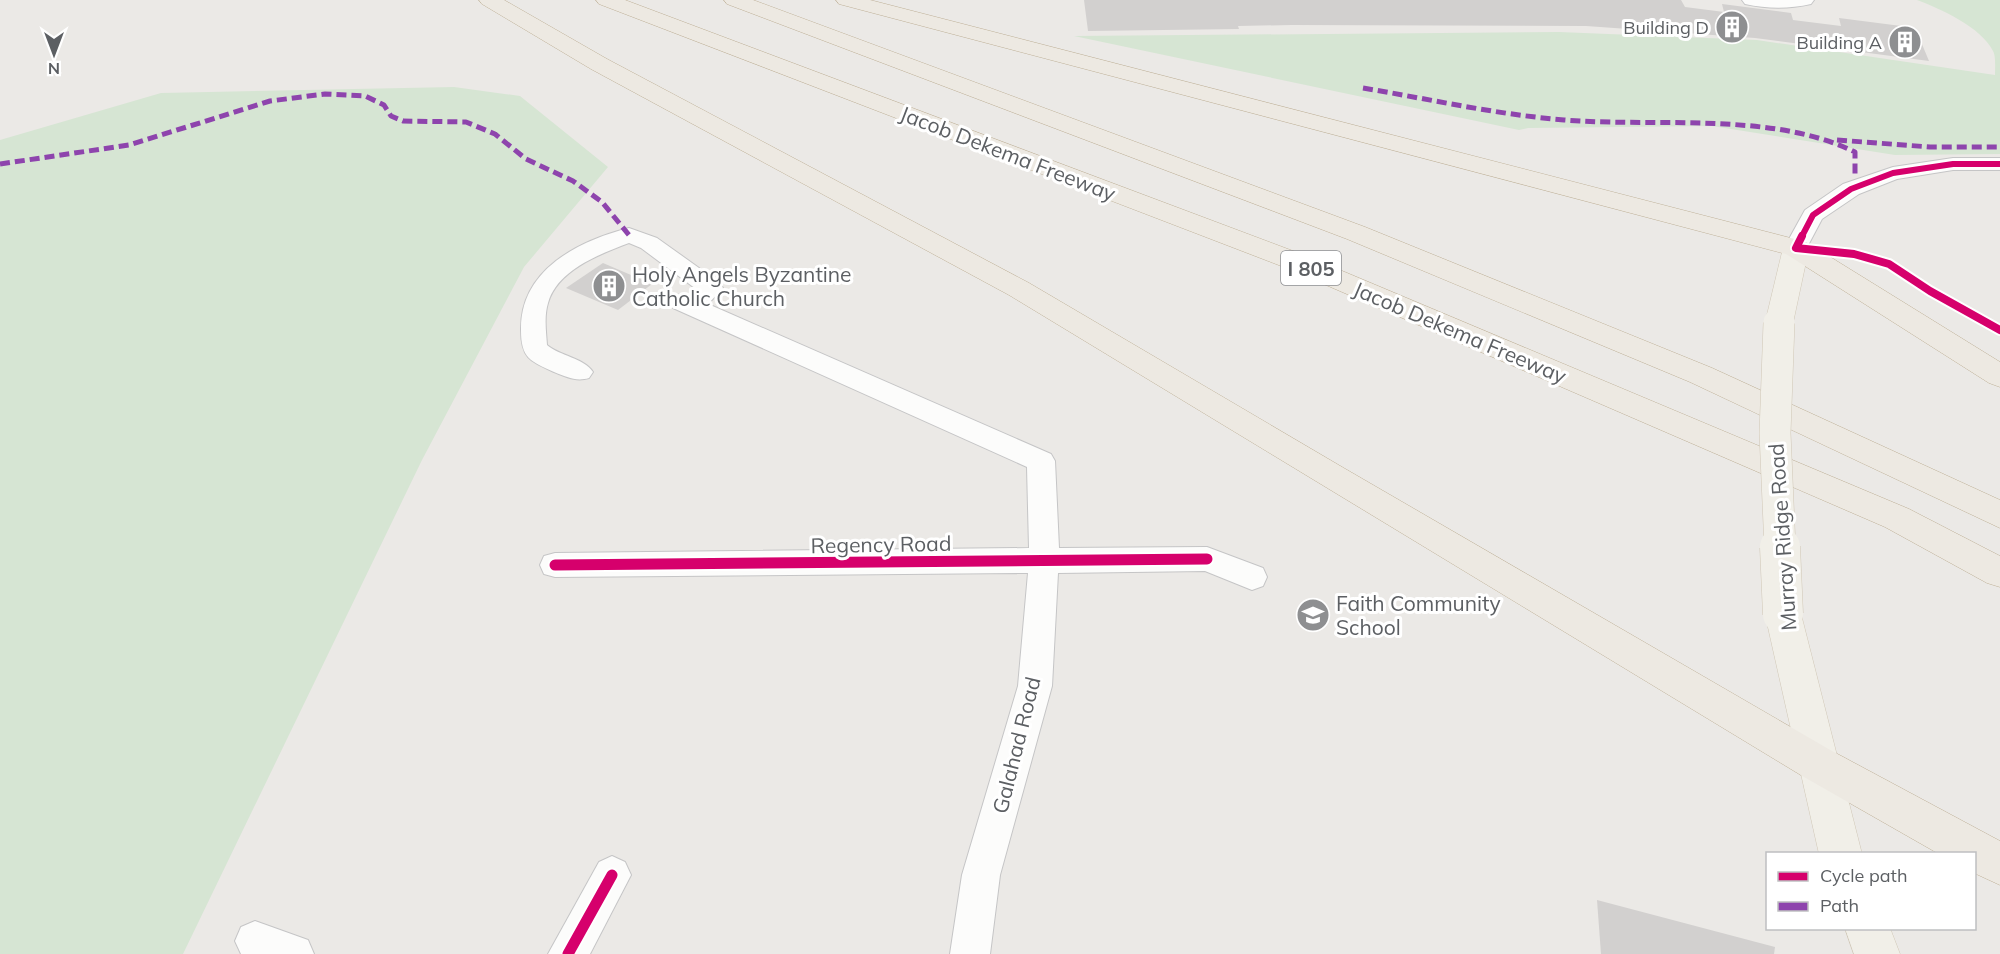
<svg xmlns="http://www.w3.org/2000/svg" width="2000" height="954" viewBox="0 0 2000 954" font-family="Mulish,sans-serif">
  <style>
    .green { fill: #d6e5d3 }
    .building { fill: #d2d0cf }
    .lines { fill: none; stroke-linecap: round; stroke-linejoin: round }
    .minor-casing { stroke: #c5c5c6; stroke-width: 2 }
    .major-casing { stroke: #d0c7b6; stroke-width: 1 }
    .highway-casing { stroke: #beb097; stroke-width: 1 }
    .minor { fill: #fcfcfb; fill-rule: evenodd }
    .major { fill: #f1efe8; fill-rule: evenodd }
    .highway { fill: #ede9e2; fill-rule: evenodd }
    .major-bridge-far1-casing { stroke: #d0c7b6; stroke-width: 32; stroke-linecap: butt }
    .major-bridge-casing { stroke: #d0c7b6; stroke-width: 41; stroke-linecap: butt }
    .major-bridge-far1 { stroke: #f1efe8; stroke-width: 31 }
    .major-bridge { stroke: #f1efe8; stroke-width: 40 }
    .quiet { stroke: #8e44ad; stroke-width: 5; stroke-dasharray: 10 5; stroke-linecap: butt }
    .cycleway-far2-casing { stroke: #fff; stroke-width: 9 }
    .cycleway-far1-casing { stroke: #fff; stroke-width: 12 }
    .cycleway-casing { stroke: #fff; stroke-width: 15 }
    .cycleway-far2 { stroke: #d6006c; stroke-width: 6 }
    .cycleway-far1 { stroke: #d6006c; stroke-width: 8 }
    .cycleway { stroke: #d6006c; stroke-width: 11 }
    .labels { text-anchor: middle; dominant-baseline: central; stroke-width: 6; stroke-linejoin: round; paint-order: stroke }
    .far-poi-label { font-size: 18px; fill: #5c5f63; stroke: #fff; text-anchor: end }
    .shield { fill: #fff; stroke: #8d8f92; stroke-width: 1.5 }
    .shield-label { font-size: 20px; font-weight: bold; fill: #5c5f63 }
    .street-label { font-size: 21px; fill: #5c5f63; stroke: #fff }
    .poi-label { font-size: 21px; fill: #5c5f63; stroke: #fff; text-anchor: start }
  </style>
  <rect width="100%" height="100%" fill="#ebe9e6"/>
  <g class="green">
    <path d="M1917,0h83v154l-105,1 -183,-29 -184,2 -9,2 -445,-94 485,-4 198,8 238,35c0,-7 1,-19 -2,-24 -12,-24 -52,-42 -76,-51z"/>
    <polygon points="454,87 520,96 608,167 524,267 422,460 183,954 0,954 0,140 161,93"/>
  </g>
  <g class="building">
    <polygon points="1084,0 1681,0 1685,7 1724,12 1722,4 1791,13 1793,20 1841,26 1839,18 1909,27 1913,36 1919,37 1929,61 1755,38 1586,26 1291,25 1238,26 1239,29 1088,31"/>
    <polygon points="603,263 652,284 618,310 566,288"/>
    <polygon points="1597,900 1775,947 1774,954 1601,954"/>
  </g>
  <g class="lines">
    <g class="minor-casing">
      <g id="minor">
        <path d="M1742,0h72l-3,4c-22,5 -43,5 -66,0z"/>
        <polygon points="1953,158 2000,158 2000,170 1953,170 1897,179 1859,194 1822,219 1804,253 1796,255 1788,253 1784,248 1805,210 1843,184 1893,167"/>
        <path d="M629,228l28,10 63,45 3,5 -15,16 343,150 4,7 4,87 148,-1 56,21 4,9 -4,9 -11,4 -47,-19 -147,2 -6,113 -52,189 -10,79h-40l12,-79 56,-189 10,-113 -473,4 -11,-3 -4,-9 4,-9 11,-3 474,-5 -2,-81 -354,-159 -3,-6 3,-6 9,-2 6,2 8,-7 -55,-41 -12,-5c-29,11 -72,27 -81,60 -4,13 -2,28 -1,42 13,11 37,13 46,27l-4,6c-13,4 -22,-1 -35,-6 -24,-11 -33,-14 -33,-42 -1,-60 57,-89 108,-102z"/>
        <polygon points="612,856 625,862 631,875 590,954 548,954 599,862"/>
        <polygon points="255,921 308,940 314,954 241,954 235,941 241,927"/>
      </g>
    </g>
    <g class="major-casing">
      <g id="major">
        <polygon points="1796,240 1806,242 1809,248 1793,323 1789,330 1779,333 1769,330 1765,323 1783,248 1786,242"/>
        <polygon points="1783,599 1796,603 1801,614 1862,854 1819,854 1765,614 1770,603"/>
        <polygon points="1845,928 1890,928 1900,954 1854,954"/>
      </g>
    </g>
    <g class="highway-casing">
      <g id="highway">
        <polygon points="479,0 504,0 607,59 1029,283 1342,467 1832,751 2000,841 2000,885 1974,873 1974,854 1939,854 1804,777 1009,295 591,69 482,4"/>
        <polygon points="596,0 625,0 1309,257 1909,509 2000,556 2000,587 1987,583 1885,527 1289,269 599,4"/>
        <polygon points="724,0 753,0 1365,227 1712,368 2000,500 2000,528 1690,382 1347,239 727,4"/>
        <polygon points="836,0 870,0 1806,242 2000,362 2000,387 1989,383 1786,254 839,4"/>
      </g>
    </g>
    <use href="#minor" class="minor"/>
    <use href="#major" class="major"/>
    <use href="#highway" class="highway"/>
    <g class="major-bridge-far1-casing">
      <polyline id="major-bridge-far1" points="1779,323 1775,433 1780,548"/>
    </g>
    <g class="major-bridge-casing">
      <polyline id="major-bridge" points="1780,547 1783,614"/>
    </g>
    <use href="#major-bridge-far1" class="major-bridge-far1"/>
    <use href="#major-bridge" class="major-bridge"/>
    <g class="quiet">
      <path d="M1363,88c72,12 144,29 217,33 87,5 195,-8 275,31v22"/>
      <polyline points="1837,140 1930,147 2000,147"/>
      <polyline points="0,164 129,145 270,101 325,94 365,96 384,105 391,116 403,121 466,122 495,134 526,159 573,181 602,202 629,235"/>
    </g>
    <g class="cycleway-far2-casing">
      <polyline id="cycleway-far2" points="1801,238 1813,215 1851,189 1893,173 1953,164 2000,164"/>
    </g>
    <g class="cycleway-far1-casing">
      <polyline id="cycleway-far1" points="1802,236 1796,248 1854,254 1889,264 1930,291 2000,330"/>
    </g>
    <g class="cycleway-casing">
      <g id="cycleway">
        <polyline points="555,565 1207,559"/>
        <polyline points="568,954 612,875"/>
      </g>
    </g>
    <use href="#cycleway-far2" class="cycleway-far2"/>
    <use href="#cycleway-far1" class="cycleway-far1"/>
    <use href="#cycleway" class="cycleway"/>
  </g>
  <defs>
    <g id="building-disc" transform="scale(1.725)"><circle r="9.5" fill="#8e8f91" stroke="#fff"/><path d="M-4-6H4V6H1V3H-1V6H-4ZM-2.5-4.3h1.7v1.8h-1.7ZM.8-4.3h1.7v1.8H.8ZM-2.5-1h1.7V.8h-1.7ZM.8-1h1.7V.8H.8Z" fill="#fff"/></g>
    <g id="school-disc" transform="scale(1.725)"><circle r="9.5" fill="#8e8f91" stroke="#fff"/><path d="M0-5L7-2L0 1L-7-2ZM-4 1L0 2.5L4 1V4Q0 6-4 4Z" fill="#fff"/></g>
  </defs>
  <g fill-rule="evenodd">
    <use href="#building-disc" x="1732" y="27"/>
    <use href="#building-disc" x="1905" y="42"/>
    <use href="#building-disc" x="609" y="286"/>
    <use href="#school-disc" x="1313" y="615"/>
  </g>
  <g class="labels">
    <g class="far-poi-label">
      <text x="1709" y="27">Building D</text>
      <text x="1882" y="42">Building A</text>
    </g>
    <rect class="shield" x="1281" y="251" width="60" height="34" rx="4.5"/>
    <g class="shield-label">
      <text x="1311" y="268">I 805</text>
    </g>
    <g class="street-label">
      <text transform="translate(1008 153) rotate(21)">Jacob Dekema Freeway</text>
      <text transform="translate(1460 332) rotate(23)">Jacob Dekema Freeway</text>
      <text transform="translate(1782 537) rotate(-94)">Murray Ridge Road</text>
      <text transform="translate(881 544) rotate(-1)">Regency Road</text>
      <text transform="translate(1016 745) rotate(-76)">Galahad Road</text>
    </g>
    <g class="poi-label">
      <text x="632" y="274">Holy Angels Byzantine<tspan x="632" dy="24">Catholic Church</tspan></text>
      <text x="1336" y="603">Faith Community<tspan x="1336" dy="24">School</tspan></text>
    </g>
  </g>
  <rect x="1766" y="852" width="210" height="78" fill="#ffffff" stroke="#bebfc1" stroke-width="1.5"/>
  <rect x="1778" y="872" width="30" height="9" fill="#d6006c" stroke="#bebfc1" stroke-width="1.5"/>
  <text x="1820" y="882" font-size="18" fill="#5c5f63">Cycle path</text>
  <rect x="1778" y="902" width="30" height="9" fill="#8e44ad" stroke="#bebfc1" stroke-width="1.5"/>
  <text x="1820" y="912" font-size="18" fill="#5c5f63">Path</text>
  <g transform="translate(54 54) rotate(180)" stroke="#ffffff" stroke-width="4.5" paint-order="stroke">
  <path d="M0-4.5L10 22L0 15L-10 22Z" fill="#5c5f63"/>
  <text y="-9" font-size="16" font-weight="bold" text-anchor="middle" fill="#5c5f63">N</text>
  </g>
</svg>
